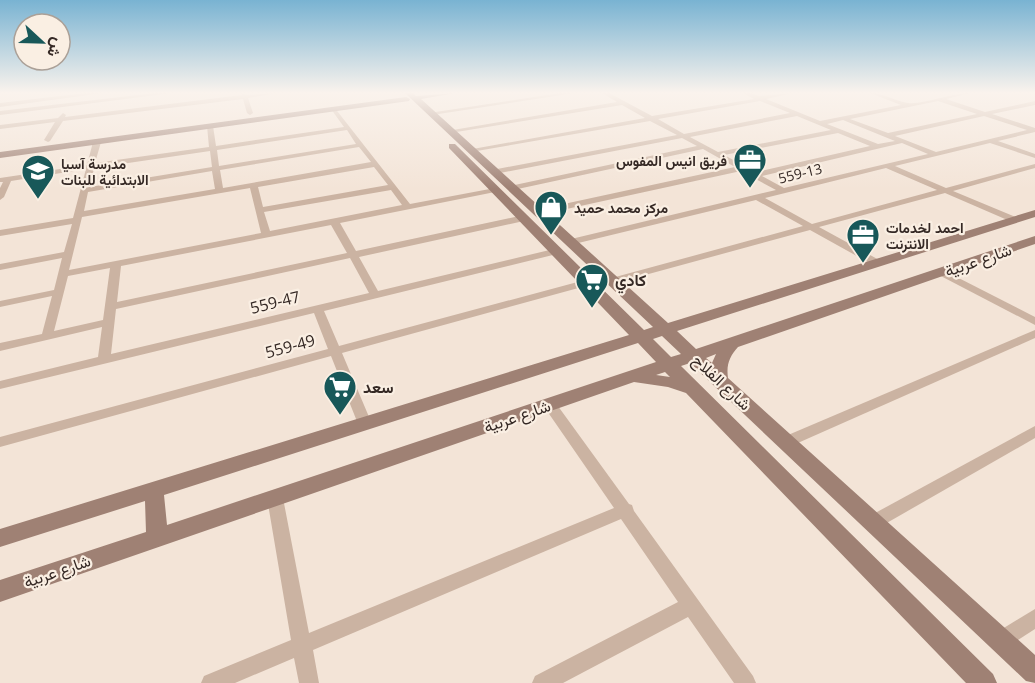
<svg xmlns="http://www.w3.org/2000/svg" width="1035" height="683" viewBox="0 0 1035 683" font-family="'Open Sans',Vazirmatn,sans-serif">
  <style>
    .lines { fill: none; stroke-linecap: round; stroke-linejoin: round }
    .street { fill: #cbb3a2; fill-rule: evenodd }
    .secondary { fill: #9f8174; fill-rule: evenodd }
    .labels { text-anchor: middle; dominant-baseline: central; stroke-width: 4.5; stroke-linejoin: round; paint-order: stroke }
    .far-poi-label { font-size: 14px; font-weight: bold; fill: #352925; stroke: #faefe3; text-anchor: start }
    .far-street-label { font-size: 14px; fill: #352925; stroke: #faefe3 }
    .street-label { font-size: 16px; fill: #352925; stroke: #faefe3 }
    .poi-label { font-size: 16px; font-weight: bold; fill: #352925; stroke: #faefe3; text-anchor: start }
  </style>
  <rect width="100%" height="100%" fill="#f3e4d7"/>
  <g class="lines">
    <g class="street">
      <polygon points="86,93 103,93 0,107 0,103"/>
      <polygon points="155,93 172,93 0,115 0,111"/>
      <polygon points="241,93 247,95 277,93 248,98 253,113 250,115 247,113 243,99 63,121 50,141 48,142 44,140 55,122 0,129 0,125 58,118 63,113 66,115 65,117 242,95"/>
      <polygon points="560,93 575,93 432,115 429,113"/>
      <path d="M602,93h7l43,23 102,-17 -11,-6h8l8,3 34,-3 -27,6 54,22 81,-16 -31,-12c14,0 24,8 38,10 14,2 44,-10 62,-10l-24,6 39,13 50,-11v4l-43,9 43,14v4l-37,9 37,13v4l-45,-15 -95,23 51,22 89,-24v4l-82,23 65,27v4h-6l-67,-29 -126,34 62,34v4h-8l-63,-35 -198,54 -5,-3 1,-2 195,-53 -47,-26 -186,45 -3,-1v-4l209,-50 -35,-19 -202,44 -3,-1v-4l199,-43 -32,-18 -190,41 -4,-2 1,-2 187,-40 -15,-8 -187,36h-3v-4l185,-35 -27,-14 -179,31 -4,-2 178,-32 -23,-13 -172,28 -3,-2 170,-29zM760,101l30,12 -106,21 -26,-15zM938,101l39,13 -89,19 -38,-14zM797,116l34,14 -113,22 -28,-15zM984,116l43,14 -91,22 -41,-16zM843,120l52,21 -17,3 -51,-20zM838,133l32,13 -114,26 -32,-17zM902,143l26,11 -144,34 -22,-12zM886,168l51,22 -125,34 -47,-26z"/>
      <path d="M334,107l76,97 85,-16 4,2 -4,2 -155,31 16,28 168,-36 4,3 -4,3 -165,36 19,34 180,-43 5,3 -2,2 -237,58 15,35 246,-66h8l1,2 -1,2 -251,69 30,71 -2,4 -5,1 -5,-1 -2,-4 -27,-68 -331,91v-10l328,-88 -14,-36 -314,76v-8l98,-24 4,-30 -102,24v-8l42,-9 10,-38 -52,11v-6l54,-11 8,-32 -62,12v-6l64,-12 8,-28 -72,12v-6l73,-12 13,-49 -75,12 -7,16 -4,3v-12l3,-6h-3v-4l87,-13 6,-23 4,-2 4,2 -6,21 114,-16 -2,-21 3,-2 3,2 3,20 128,-19 -13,-18zM347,130l9,14 -137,22 -2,-16zM359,147l12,15 -148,26 -3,-18zM210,151l2,16 -122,20 4,-19zM374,167l14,18 -125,22 -5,-20zM212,171l3,18 -131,22 4,-19zM250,188l11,45 -192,37 13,-53zM391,190l11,15 -132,26 -6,-19zM331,225l16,28 -230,49 4,-36zM350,258l19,35 -258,61 5,-45zM110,268l-7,52 -49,11 14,-55z"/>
      <polygon points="941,269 1035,317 1035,325 937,274 936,272"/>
      <polygon points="1035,330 1035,338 791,446 786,447 781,446 779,442 781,438"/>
      <polygon points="550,400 555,402 629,504 632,505 634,511 753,676 756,683 734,683 688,617 563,683 532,683 535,676 678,602 621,519 313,650 319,683 299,683 294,658 235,683 201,683 204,676 291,640 267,498 269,493 275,491 281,493 283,498 309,633 614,508 545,408 543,405 545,402"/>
      <polygon points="1035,426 1035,438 878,528 872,530 866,528 864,523 866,518"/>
      <polygon points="1035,609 1035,629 1001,651 994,648 991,641 994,634"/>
    </g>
    <g class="secondary">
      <path d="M405,93h8l3,3 40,-3 -35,6 247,224 367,-113v7l-358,114 19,18 339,-113v8l-297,103c-8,9 -12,17 -10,31l307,277v28l-9,-2 -336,-318 -9,3 312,308 4,9h-31l-280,-290 -18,-6 -34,-5 -634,220v-22l146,-48 -1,-31 -145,46v-18l629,-194 -180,-187v-4h6l189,186 9,-3zM662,336l19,18 -10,3 -18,-18zM638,343l18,19 -489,163 -3,-30zM716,354l-4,9 -6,-5zM665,372l5,5 -14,-2z"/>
      <polygon points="406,97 410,99 409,101 0,158 0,152"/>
    </g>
  </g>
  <linearGradient id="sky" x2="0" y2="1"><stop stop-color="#79b3d2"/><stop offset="0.49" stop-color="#faf3ed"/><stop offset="1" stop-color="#faf3ed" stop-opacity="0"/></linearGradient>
  <rect width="1035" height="189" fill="url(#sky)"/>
  <defs>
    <g id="office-pin" transform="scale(1.725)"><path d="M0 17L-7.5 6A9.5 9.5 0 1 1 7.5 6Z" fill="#185859" stroke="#faefe3"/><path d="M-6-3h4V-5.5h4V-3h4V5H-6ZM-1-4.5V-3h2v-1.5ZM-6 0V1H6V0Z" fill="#fff"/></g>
    <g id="school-pin" transform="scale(1.725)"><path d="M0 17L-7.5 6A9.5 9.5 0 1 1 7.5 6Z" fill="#185859" stroke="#faefe3"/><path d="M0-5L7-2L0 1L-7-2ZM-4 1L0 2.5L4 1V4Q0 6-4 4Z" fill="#fff"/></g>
    <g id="shop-pin" transform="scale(1.725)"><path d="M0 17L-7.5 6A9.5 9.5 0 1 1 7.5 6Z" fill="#185859" stroke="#faefe3"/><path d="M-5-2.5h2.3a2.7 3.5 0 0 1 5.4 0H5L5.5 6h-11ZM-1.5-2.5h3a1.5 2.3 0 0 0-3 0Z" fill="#fff"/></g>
    <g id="supermarket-pin" transform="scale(1.725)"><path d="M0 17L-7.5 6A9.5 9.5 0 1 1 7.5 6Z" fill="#185859" stroke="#faefe3"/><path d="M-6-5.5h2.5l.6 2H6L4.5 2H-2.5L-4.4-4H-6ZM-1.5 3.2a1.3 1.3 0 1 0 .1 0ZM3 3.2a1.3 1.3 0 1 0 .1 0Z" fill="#fff"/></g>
  </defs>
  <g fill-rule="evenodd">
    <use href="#office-pin" x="750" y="160"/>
    <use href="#school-pin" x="38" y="171"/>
    <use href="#shop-pin" x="551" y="207"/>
    <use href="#office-pin" x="863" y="235"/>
    <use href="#supermarket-pin" x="592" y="280"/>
    <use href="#supermarket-pin" x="340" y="387"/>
  </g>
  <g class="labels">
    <g class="far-poi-label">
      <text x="727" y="160" text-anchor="end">فريق انيس المفوس</text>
      <text x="61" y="163">مدرسة آسيا<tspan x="61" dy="16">الابتدائية للبنات</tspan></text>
      <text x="574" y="207">مركز محمد حميد</text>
      <text x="886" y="227">احمد لخدمات<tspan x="886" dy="16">الانترنت</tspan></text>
    </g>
    <g class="far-street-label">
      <text transform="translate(800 173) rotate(-14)">559-13</text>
    </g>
    <g class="street-label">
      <text transform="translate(978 260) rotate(-19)">شارع عربية</text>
      <text transform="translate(275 302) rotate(-14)">559-47</text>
      <text transform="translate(290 346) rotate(-15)">559-49</text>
      <text transform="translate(722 382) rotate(43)">شارع الفلاح</text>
      <text transform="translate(517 416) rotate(-19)">شارع عربية</text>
      <text transform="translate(57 571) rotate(-19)">شارع عربية</text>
    </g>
    <g class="poi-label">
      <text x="615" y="280">كادي</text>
      <text x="363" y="387">سعد</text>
    </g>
  </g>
  <g transform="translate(42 42) rotate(112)"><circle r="28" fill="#faefe3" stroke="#aba097" stroke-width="1.5"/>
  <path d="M0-4.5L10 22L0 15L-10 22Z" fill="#185859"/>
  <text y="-9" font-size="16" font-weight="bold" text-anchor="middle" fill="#352925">ش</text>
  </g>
</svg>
